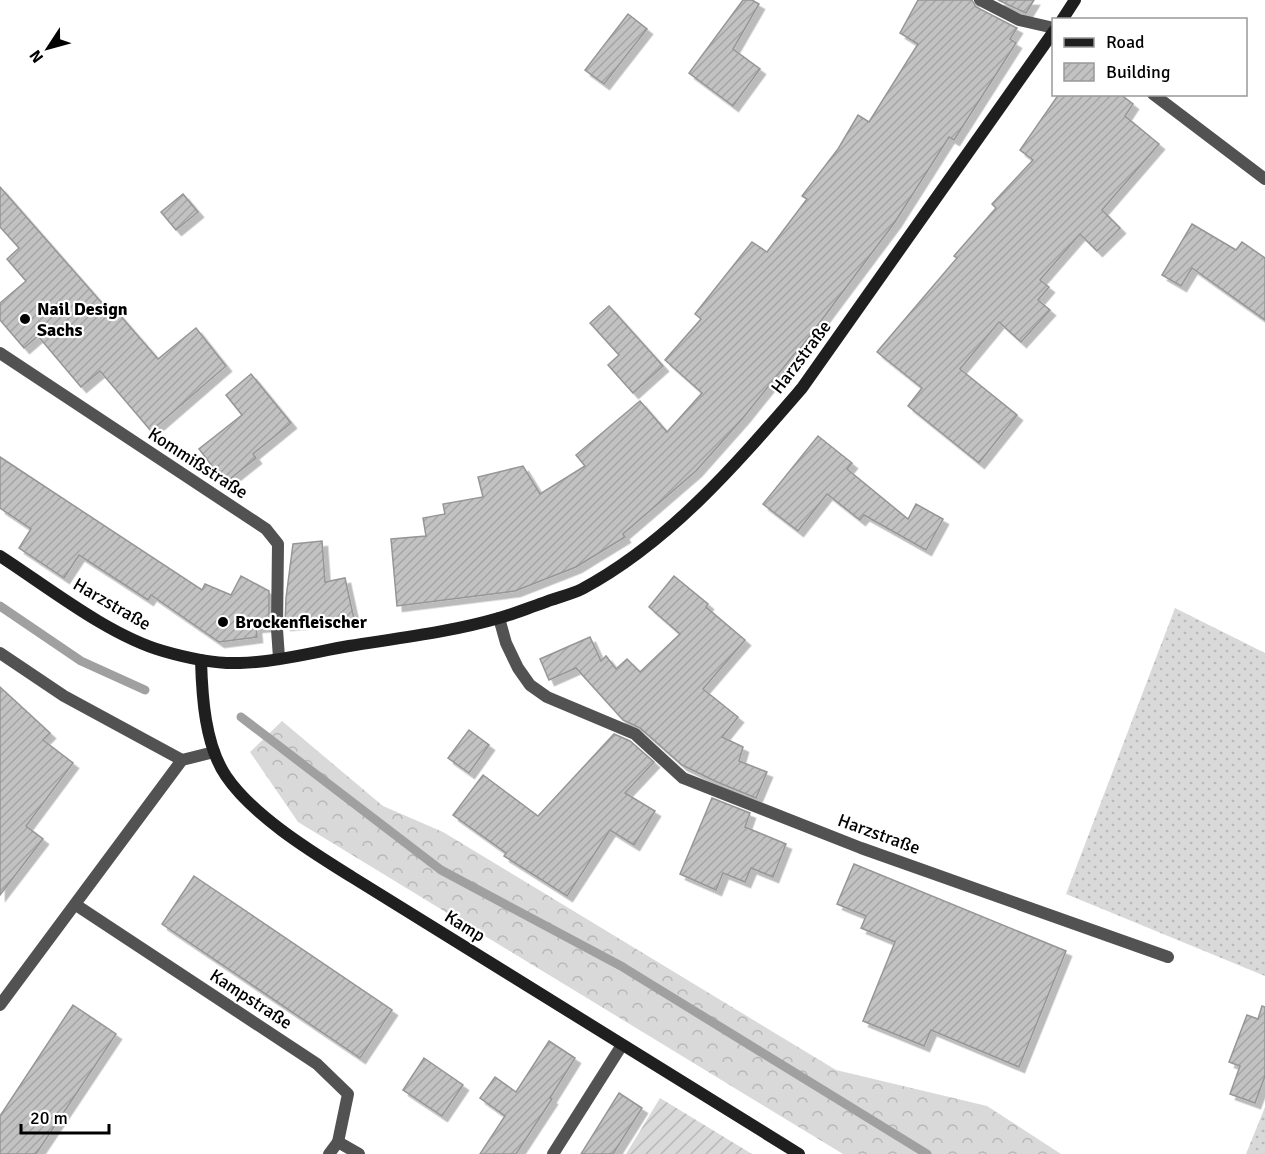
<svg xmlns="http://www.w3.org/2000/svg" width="1265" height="1154" viewBox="0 0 1265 1154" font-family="Signika,sans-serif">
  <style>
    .grass { fill: url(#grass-dots) }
    .forest { fill: url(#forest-crowns) }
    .garden { fill: url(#garden-furrows) }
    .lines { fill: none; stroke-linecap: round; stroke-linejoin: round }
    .stream { stroke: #a0a0a0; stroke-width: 9 }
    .building { fill: url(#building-hatch); stroke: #969696; stroke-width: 1.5; filter: url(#shadow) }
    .lane { stroke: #525252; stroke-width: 12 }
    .street { stroke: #525252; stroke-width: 12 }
    .secondary { stroke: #1f1f1f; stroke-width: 12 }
    .poi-dot { fill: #000; stroke: #fff; stroke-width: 2 }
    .labels { text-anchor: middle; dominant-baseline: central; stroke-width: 4.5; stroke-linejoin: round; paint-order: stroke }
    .poi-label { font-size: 18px; font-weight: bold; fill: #000; stroke: #fff; text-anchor: start }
    .street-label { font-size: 18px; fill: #000; stroke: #fff }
  </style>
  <defs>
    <pattern id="grass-dots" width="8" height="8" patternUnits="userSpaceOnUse" patternTransform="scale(1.5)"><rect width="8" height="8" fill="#d9d9d9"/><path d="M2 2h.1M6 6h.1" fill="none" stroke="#b8b8b8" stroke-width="1.8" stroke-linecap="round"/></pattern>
    <pattern id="forest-crowns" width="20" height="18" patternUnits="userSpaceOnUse" patternTransform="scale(1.5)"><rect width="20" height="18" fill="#d9d9d9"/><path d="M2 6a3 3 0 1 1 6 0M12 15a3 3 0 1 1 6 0" fill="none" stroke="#b8b8b8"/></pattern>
    <pattern id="garden-furrows" width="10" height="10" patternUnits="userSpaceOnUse" patternTransform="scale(1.5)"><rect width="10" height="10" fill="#d9d9d9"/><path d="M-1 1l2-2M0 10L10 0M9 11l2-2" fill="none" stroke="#b8b8b8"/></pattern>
    <pattern id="building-hatch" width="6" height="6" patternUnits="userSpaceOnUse" patternTransform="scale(1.5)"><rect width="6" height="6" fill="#c2c2c2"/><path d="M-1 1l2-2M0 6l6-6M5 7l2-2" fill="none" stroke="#a5a5a5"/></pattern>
    <filter id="shadow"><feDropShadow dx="5.5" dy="5.5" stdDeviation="0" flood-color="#0004"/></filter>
  </defs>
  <rect width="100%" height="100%" fill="#fff"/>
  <g class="grass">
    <polygon points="1175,608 1265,653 1265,976 1066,894"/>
    <polygon points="1265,1107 1265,1154 1246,1154"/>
  </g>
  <polygon class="forest" points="282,721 383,806 443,832 836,1070 987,1106 1061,1154 843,1154 298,822 250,752"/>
  <polygon class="garden" points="660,1098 752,1154 626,1154"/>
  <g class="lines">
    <g class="stream">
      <polyline points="0,606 81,661 145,690"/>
      <polyline points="241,717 441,870 621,966 927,1154"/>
    </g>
  </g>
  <g class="building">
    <polygon points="743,0 752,0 759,4 733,49 760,69 733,106 689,73"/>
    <polygon points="918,0 972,0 976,7 1017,28 1010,39 1016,43 954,140 949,137 895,222 797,353 796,352 743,418 696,471 623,534 625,537 576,567 515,591 397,606 391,539 426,536 423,518 445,514 443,504 483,497 478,477 523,466 540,494 585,466 576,455 640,401 667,432 702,393 665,360 701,319 695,314 752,242 767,252 807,199 802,196 838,149 858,115 869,122 918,44 900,33"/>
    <polygon points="998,0 1034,0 1026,13"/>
    <polygon points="628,14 647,29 604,84 585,70"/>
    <polygon points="1059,94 1120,94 1133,104 1125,116 1159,144 1102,210 1120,228 1097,251 1080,234 1040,280 1049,287 1038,300 1050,310 1021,342 999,322 960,369 1017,415 979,463 908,406 922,388 877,352 957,258 954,256 996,208 992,204 1033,160 1020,150"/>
    <polygon points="0,187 108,310 112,306 158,359 196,328 226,366 151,431 100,371 81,387 38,336 24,348 0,320 0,303 26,281 7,259 19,248 0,227"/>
    <polygon points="183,194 198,212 176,230 161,212"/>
    <polygon points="1192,224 1236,250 1242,242 1265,258 1265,320 1192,268 1181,286 1162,275"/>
    <polygon points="609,306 663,366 633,393 608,365 619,355 590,323"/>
    <polygon points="251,374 291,423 253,454 256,458 225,483 199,449 242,415 226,395"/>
    <polygon points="818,436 852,463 847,469 908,519 916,504 943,519 926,550 864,515 860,520 827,494 798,531 763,504"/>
    <polygon points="0,457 202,590 205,584 231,595 241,576 269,591 269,626 256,627 257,637 219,642 151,595 148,600 79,555 64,578 19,548 31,529 0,508"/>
    <polygon points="322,541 325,582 345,578 354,619 285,625 286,598 293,544"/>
    <polygon points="674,576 708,604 706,607 745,640 703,689 738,717 722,737 743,747 739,761 767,772 756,798 717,782 682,765 640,728 623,720 576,668 549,680 540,659 590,637 601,661 606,656 616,669 627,659 640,672 680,634 649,607"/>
    <polygon points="0,687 50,733 43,740 73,763 26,826 43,839 0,895"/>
    <polygon points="469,730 489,745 469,773 448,758"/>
    <polygon points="614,734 630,741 654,762 625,793 655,811 634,845 610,830 567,896 504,856 506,853 453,815 483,775 538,816"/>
    <polygon points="712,798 750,813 745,827 786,844 773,877 751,868 745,882 723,873 716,890 680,874"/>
    <polygon points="854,864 1066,951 1019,1067 931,1030 924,1046 863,1021 895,942 861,928 866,916 837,904"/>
    <polygon points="194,876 392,1010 360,1058 162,924"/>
    <polygon points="73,1005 116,1034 36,1154 0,1154 0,1116"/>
    <polygon points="1262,1006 1265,1007 1265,1076 1255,1103 1230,1094 1240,1066 1229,1062 1247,1015 1258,1019"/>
    <polygon points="549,1041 575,1058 550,1098 552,1099 516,1154 480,1154 505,1116 480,1098 495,1077 516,1092"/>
    <polygon points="424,1058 463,1085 442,1116 403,1090"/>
    <polygon points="619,1093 642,1108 613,1154 581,1154"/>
  </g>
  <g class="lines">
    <polyline class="lane" points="553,1154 622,1045"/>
    <g class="street">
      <polyline points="980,0 1019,20 1054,28"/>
      <polyline points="1153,94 1265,179"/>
      <polyline points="0,353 266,529 278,544 277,629 279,658"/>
      <polyline points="499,618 506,643 518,668 530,685 547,697 635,734 683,778 861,848 1168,957"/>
      <polyline points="0,653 64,696 182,760"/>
      <polyline points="76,905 317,1064 348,1094 338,1142 329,1154"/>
      <polyline points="0,1005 182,760 214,752"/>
      <polyline points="338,1142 359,1154"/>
    </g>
    <g class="secondary">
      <polyline points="1062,20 1075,0"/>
      <path d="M0,556c48,31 108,79 163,95 24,7 52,13 77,12 36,-1 74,-11 109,-17 50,-8 102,-14 150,-28 15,-4 29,-10 44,-15 12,-5 27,-8 39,-14 88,-47 156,-127 220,-201l252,-357"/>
      <path d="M201,660c1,37 4,85 25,116 27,40 86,76 126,101l447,277"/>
    </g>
  </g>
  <g class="poi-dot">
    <circle cx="25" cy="319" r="6"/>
    <circle cx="223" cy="622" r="6"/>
  </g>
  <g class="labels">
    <g class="poi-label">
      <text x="37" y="309">Nail Design<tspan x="37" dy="21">Sachs</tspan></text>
      <text x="235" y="622">Brockenfleischer</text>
    </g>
    <g class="street-label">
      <text transform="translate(801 357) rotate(-53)">Harzstraße</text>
      <text transform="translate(198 463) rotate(33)">Kommißstraße</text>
      <text transform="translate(112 604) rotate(30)">Harzstraße</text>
      <text transform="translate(879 834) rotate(20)">Harzstraße</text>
      <text transform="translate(465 926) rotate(32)">Kamp</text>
      <text transform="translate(251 999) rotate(33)">Kampstraße</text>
    </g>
  </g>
  <rect x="1052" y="18" width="195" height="78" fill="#ffffff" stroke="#999999" stroke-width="1.5"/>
  <rect x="1064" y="38" width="30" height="9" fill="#1f1f1f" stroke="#999999" stroke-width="1.5"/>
  <text x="1106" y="48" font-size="18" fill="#000000">Road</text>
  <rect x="1064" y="63" width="30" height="18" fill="url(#building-hatch)" stroke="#999999" stroke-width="1.5"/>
  <text x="1106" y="78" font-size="18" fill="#000000">Building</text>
  <g transform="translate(48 48) rotate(234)" stroke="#ffffff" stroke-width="4.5" paint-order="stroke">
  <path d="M0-4.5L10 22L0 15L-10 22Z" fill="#000000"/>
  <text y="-9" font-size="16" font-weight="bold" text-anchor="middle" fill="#000000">N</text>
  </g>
  <path d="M21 1124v9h88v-9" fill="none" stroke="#000000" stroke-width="3"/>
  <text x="30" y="1124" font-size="18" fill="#000000" stroke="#ffffff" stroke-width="4.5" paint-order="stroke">20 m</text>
</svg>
